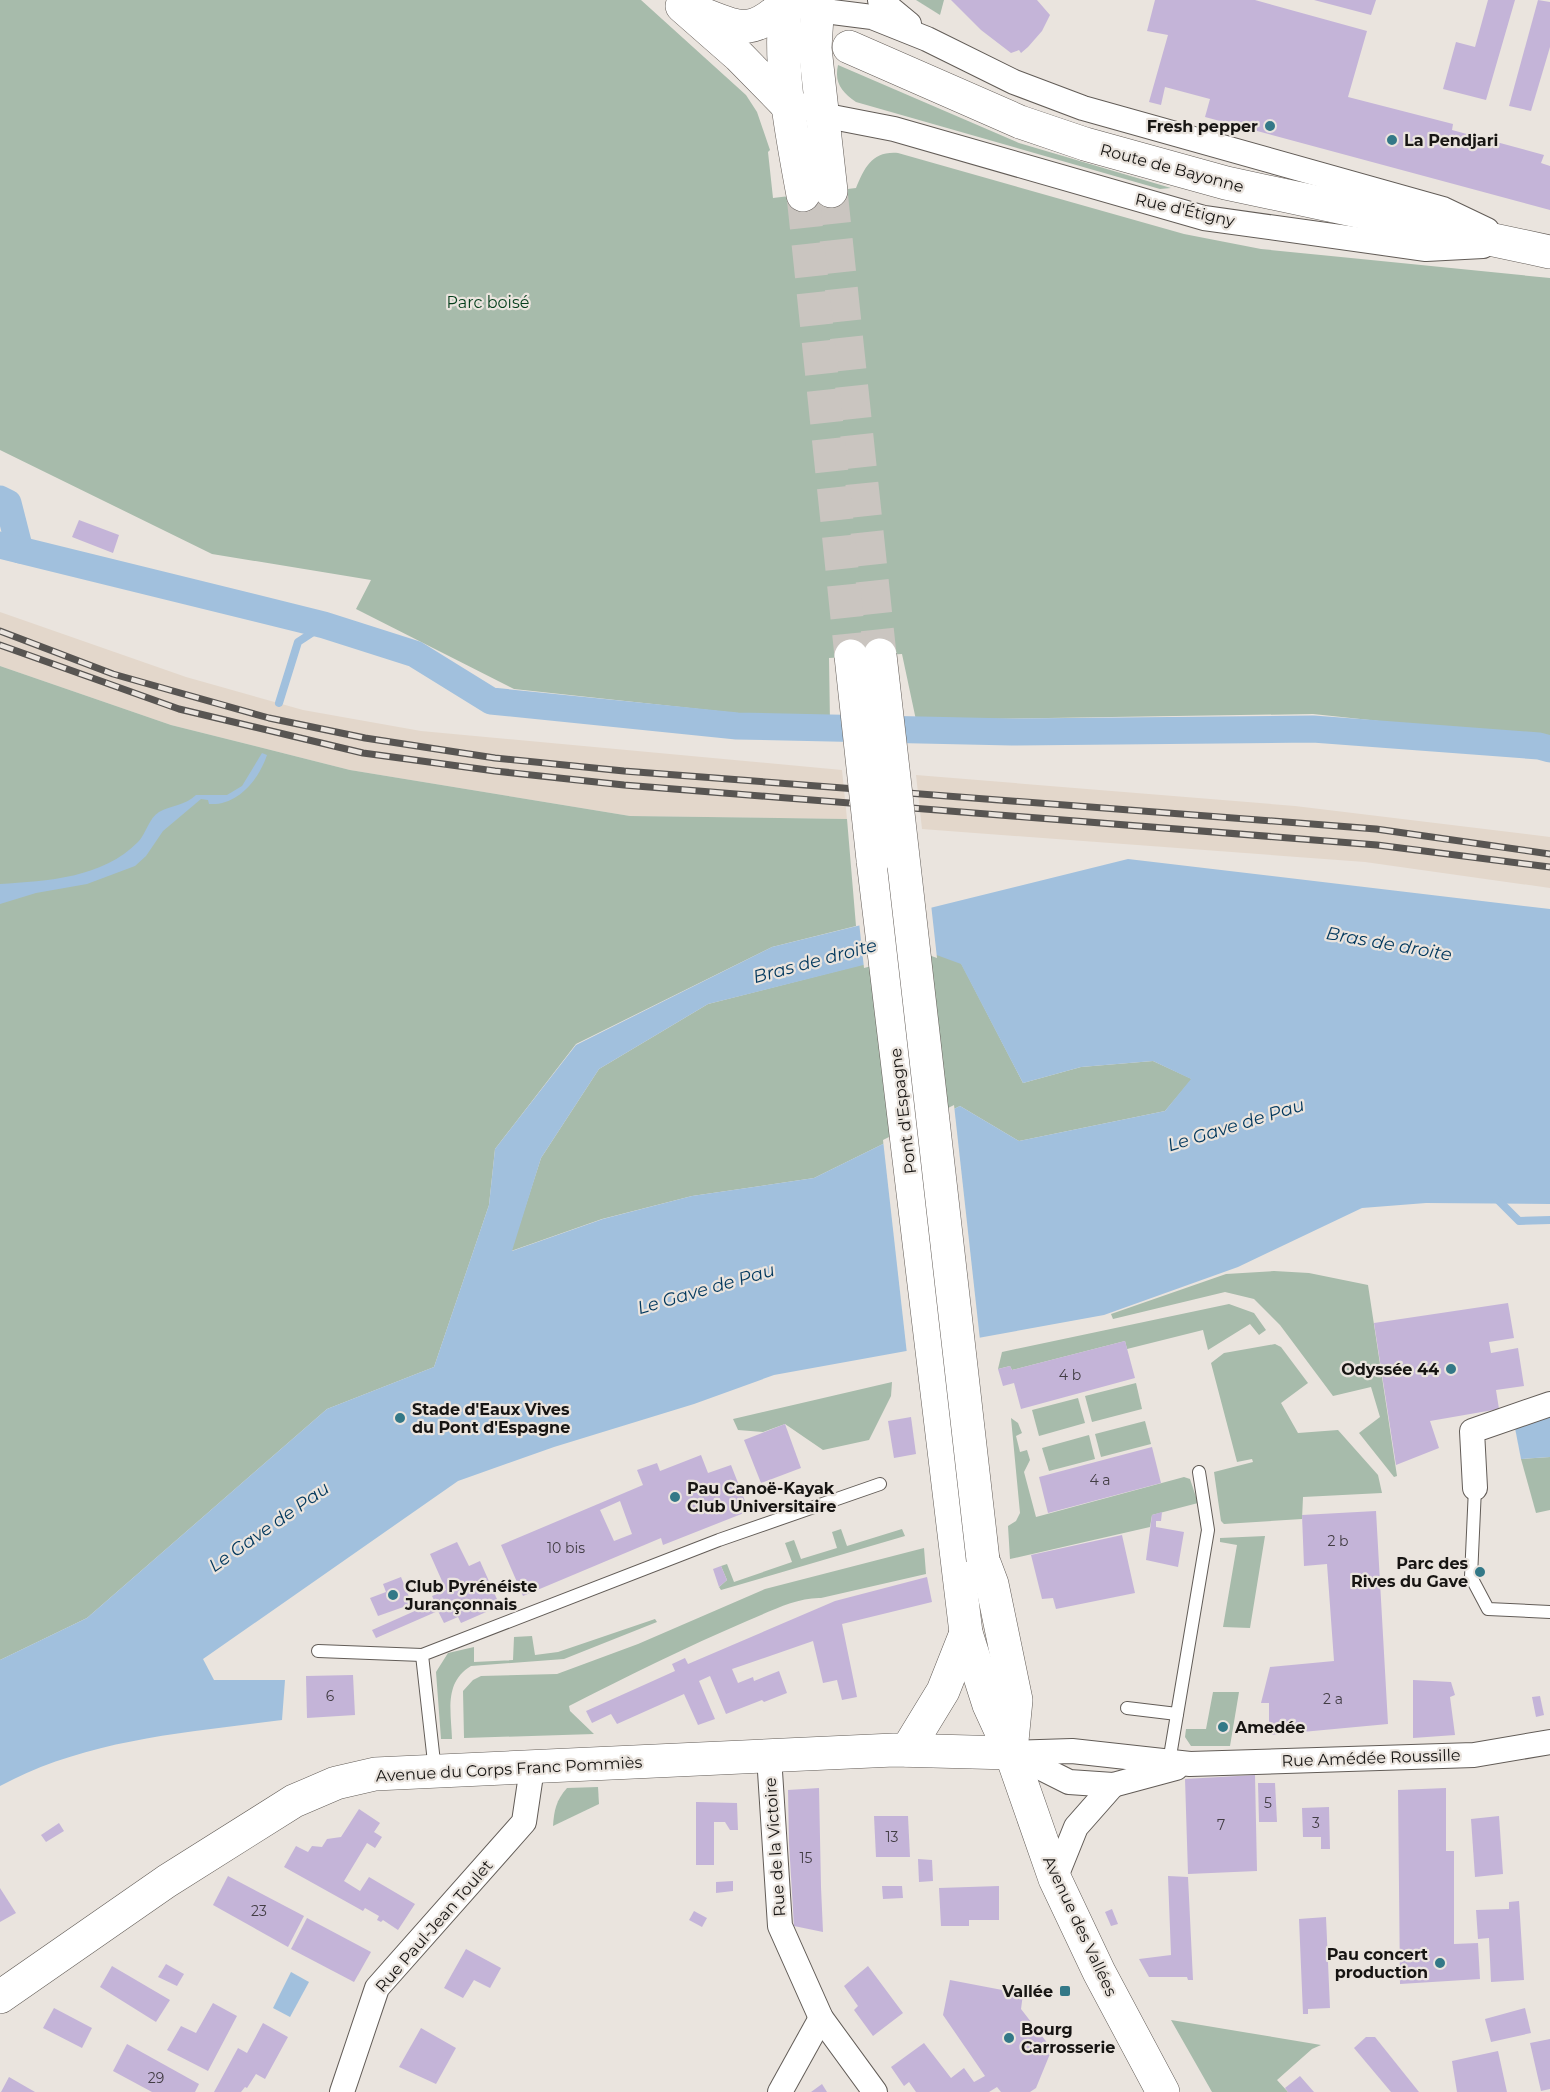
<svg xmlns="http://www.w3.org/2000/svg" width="1550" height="2092" viewBox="0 0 1550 2092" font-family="Montserrat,sans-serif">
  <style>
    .built { fill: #e3d7cb }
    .green { fill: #a7bbab }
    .water { fill: #a1c0dd; fill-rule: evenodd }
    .pier { fill: #eae4de }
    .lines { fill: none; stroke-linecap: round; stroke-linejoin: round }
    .stream { stroke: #a1c0dd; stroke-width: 8 }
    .canal { stroke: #a1c0dd; stroke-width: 27 }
    .building { fill: #c4b4d8; fill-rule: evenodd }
    .secondary-tunnel { stroke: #cac5c0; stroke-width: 33; stroke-dasharray: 33 16; stroke-linecap: butt }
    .lane-casing { stroke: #625c57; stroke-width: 14 }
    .street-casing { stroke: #625c57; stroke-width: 26 }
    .secondary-casing { stroke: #625c57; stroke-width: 34 }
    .lane { stroke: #fff; stroke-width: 12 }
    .street { stroke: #fff; stroke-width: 24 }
    .secondary { stroke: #fff; stroke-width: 33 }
    .rail-casing { stroke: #585552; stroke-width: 7 }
    .rail { stroke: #eae4de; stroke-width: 4.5; stroke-dasharray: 14; stroke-linecap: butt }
    .secondary-bridge-casing { stroke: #625c57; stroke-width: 34; stroke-linecap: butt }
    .secondary-bridge { stroke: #fff; stroke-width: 33 }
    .poi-dot { fill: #337887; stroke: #eae4de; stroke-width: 2 }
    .labels { text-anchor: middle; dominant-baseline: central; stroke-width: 4.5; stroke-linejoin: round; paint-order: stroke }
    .number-label { font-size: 14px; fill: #423d44 }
    .poi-label { font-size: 16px; font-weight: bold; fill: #171513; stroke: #eae4de; text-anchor: start }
    .street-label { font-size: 16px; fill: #171513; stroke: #eae4de }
    .park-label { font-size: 16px; fill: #043e1b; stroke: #eae4de }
    .water-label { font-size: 18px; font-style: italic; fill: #02385d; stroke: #eae4de }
  </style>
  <rect width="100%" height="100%" fill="#eae4de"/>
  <g class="built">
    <polygon points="0,612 186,677 303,710 421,731 842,770 847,819 630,816 350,770 171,725 0,666"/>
    <polygon points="916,775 1295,806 1550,837 1550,888 1365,862 922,829"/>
  </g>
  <g class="green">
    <path d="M0,0h641l105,95 11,17 13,38 -2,2 5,46 83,-10c9,-21 16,-37 42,-35l286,81 77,15 289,29v461l-237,-25 -397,6 -14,-66 -73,4 1,65 -316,-34 -158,-80 15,-29 -159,-26 -212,-104z"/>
    <polygon points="916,0 944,0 940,15"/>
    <path d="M838,65l181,78 152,45 -11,1 -304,-87c-14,-10 -22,-19 -18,-37z"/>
    <polygon points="0,666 171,725 350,770 630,816 847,819 856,926 772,947 576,1044 495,1149 489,1205 434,1367 327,1409 87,1618 0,1660"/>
    <polygon points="923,949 961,963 1023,1083 1081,1067 1153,1061 1192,1079 1165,1111 1019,1141 960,1106 814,1178 692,1196 602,1219 511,1251 541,1158 599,1069 708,1004"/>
    <polygon points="1274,1271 1309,1273 1368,1285 1397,1476 1394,1477 1359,1433 1380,1417 1371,1387 1333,1396 1280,1325 1254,1299 1225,1292 1113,1319 1111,1314 1226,1274"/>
    <polygon points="1229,1304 1254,1313 1266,1330 1259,1335 1250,1324 1208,1350 1203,1330 1127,1349 1125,1341 1012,1370 1010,1366 998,1369 1002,1352"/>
    <polygon points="1275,1344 1281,1347 1308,1383 1281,1403 1298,1433 1338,1430 1378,1475 1382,1493 1303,1497 1302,1519 1224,1524 1221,1521 1214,1472 1253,1462 1252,1459 1237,1462 1211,1363 1224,1353"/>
    <polygon points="892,1382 891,1396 869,1440 823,1450 785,1424 763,1432 738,1430 733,1419"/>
    <polygon points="1136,1383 1142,1409 1092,1422 1085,1396"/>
    <polygon points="1078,1398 1085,1423 1039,1436 1032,1410"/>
    <polygon points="1011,1418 1018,1423 1022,1433 1016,1436 1020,1452 1027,1450 1030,1460 1024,1472 1036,1517 1184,1477 1190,1479 1198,1503 1152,1515 1150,1527 1010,1559 1008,1526 1016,1521 1020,1513"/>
    <polygon points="1145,1421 1151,1444 1101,1457 1095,1434"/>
    <polygon points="1089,1435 1095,1459 1049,1471 1042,1448"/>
    <polygon points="1550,1457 1550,1510 1536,1513 1521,1459"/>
    <polygon points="841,1529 847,1546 902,1529 905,1536 721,1590 719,1587 727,1580 721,1566 727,1564 734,1582 792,1562 785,1543 794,1540 801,1559 837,1548 832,1532"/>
    <polygon points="1265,1536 1250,1628 1223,1627 1237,1545 1220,1542 1220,1538"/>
    <path d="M924,1548l2,26 -105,24c-24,-1 -52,14 -74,23 -61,26 -119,55 -178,85l1,5 24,23 -130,4 -1,-47 10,-11 8,-4 76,-2 81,-30 127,-55z"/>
    <path d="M655,1619l2,3 -93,37 -93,7c-27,16 -20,45 -19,73h-11l-5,-67 12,-19 26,-6v15l39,-2 1,-23 18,-1 3,19 23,-3z"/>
    <polygon points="1213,1692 1239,1692 1230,1746 1191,1746 1185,1737 1186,1729 1206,1729"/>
    <path d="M598,1787l1,17 -46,22c1,-15 3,-26 14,-38z"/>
    <polygon points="1171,2020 1321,2045 1312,2049 1277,2080 1288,2092 1212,2092"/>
  </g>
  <g class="water">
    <path d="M262,753l5,2c-8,24 -29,51 -58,49l-1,-4 -7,-1 -38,32 -17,25 -11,10 -48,18 -51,9 -36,11v-20c47,-3 103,-6 138,-42 8,-8 11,-24 21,-30 12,-7 26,-6 37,-17h31l15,-9z"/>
    <path d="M1128,859l422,50v295l-124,-1 -64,5 -124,59 -134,48 -330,60 -80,29 -140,43 -96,34 -255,178 11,21h71l-3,40c-97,13 -194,19 -282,66v-126l87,-42 240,-209 107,-42 55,-162 6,-56 81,-104 196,-98zM923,950l38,14 62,119 58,-16 72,-6 38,18 -26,32 -146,30 -59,-35 -146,72 -122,18 -89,23 -91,32 29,-93 58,-89 109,-65z"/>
    <polygon points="1550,1415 1550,1457 1521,1459 1515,1428"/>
    <polygon points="291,1972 309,1982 290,2017 273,2008"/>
  </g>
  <g class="pier">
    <polygon points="931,904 937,958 923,953 864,968 859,922"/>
    <polygon points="954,1105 980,1340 907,1354 883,1140"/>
  </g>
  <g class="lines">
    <g class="stream">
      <polyline points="279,703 298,642 324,625"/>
      <polyline points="1495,1197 1519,1221 1550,1220"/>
    </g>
    <g class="canal">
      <polyline points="0,499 8,503 20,550"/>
      <polyline points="0,545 324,625 415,654 491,701 737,726 1012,732 1313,729 1539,746 1550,749"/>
    </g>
  </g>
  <g class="building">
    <polygon points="951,0 1037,0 1050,15 1042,31 1028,47 1021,53 1019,50 1011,53 981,30"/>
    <polygon points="1155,0 1255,0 1367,31 1348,97 1453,124 1452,130 1544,155 1541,163 1550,166 1550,210 1205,117 1210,99 1165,87 1161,105 1149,102 1168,35 1147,31"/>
    <polygon points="1314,0 1376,0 1371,15"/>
    <polygon points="1488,0 1515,0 1486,100 1443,89 1456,42 1475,47"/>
    <polygon points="1538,0 1550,2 1550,47 1531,111 1509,106"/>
    <polygon points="79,520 119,535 113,553 72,537"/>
    <polygon points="1508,1303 1514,1338 1489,1342 1491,1353 1518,1348 1524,1386 1496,1390 1499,1409 1430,1421 1439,1448 1396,1465 1374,1323"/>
    <polygon points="1125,1341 1135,1378 1021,1409 1014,1383 1003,1386 998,1369 1010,1366 1012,1370"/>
    <polygon points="911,1417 916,1454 894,1458 888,1421"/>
    <polygon points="785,1424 801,1468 761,1483 744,1440"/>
    <polygon points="1152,1447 1161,1483 1048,1513 1039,1477"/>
    <path d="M701,1455l7,18 23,-8 18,46 -86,34 -2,-7 -138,58 -22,-51 142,-60 -6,-15 20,-7 3,8zM620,1501l12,33 -18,7 -14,-31z"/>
    <polygon points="1376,1511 1388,1724 1269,1735 1269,1703 1261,1703 1270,1667 1334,1661 1327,1564 1304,1566 1302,1515"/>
    <polygon points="1162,1512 1161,1521 1156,1521 1156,1527 1184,1532 1178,1567 1146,1560 1152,1515"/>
    <polygon points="1122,1535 1135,1593 1056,1609 1053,1598 1042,1599 1031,1555"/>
    <polygon points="457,1542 469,1566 480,1561 500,1606 461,1623 458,1617 444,1623 438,1611 376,1638 372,1630 435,1602 432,1596 446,1590 430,1554"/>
    <polygon points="721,1566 727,1580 719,1587 713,1569"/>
    <polygon points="401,1577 412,1604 378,1616 370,1598 386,1592 383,1584"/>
    <polygon points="927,1577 932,1602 842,1624 857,1697 842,1700 837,1680 823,1683 813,1641 732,1669 738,1683 753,1677 754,1681 779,1671 787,1693 764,1702 762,1700 726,1714 710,1676 699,1681 715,1719 698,1725 684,1694 617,1724 611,1714 592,1723 586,1711 675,1671 672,1664 685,1658 688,1664 835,1601"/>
    <polygon points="353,1675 355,1715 307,1718 306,1676"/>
    <polygon points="1413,1680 1451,1682 1455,1695 1450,1697 1455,1735 1413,1738"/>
    <polygon points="1540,1696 1544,1715 1536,1717 1532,1697"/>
    <polygon points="1218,1722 1230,1724 1229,1732 1216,1730"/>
    <polygon points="1255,1775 1257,1871 1188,1874 1185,1779"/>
    <polygon points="1258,1783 1275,1783 1277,1822 1259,1822"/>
    <polygon points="819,1788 821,1887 823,1932 794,1926 789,1843 788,1790"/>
    <polygon points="1446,1788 1446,1851 1454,1851 1454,1944 1478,1943 1480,1979 1400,1984 1398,1790"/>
    <polygon points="696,1802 737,1803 738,1830 730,1830 725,1822 714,1822 714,1865 696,1865"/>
    <polygon points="1329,1807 1330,1849 1321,1849 1321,1837 1303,1837 1302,1808"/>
    <polygon points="359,1809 380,1823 374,1832 382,1837 375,1848 367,1843 344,1881 360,1891 369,1877 415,1904 398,1930 383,1920 381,1922 377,1920 379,1916 365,1908 363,1911 284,1867 296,1846 308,1852 312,1846 322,1847 327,1839 341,1837"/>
    <polygon points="874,1816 908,1816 910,1857 876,1857"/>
    <polygon points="1499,1816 1503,1874 1475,1877 1471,1819"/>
    <polygon points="59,1823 64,1831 46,1842 41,1835"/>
    <polygon points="918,1859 932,1860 933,1881 919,1882"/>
    <polygon points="228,1876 304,1916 288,1947 213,1905"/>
    <polygon points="1168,1876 1188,1877 1193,1980 1188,1980 1187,1977 1149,1977 1139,1959 1171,1955"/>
    <polygon points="733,1881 733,1891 716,1893 716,1882"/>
    <polygon points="882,1886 902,1886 903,1898 883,1899"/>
    <polygon points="999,1886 999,1920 969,1920 969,1926 941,1926 939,1888"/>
    <polygon points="0,1888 16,1913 0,1922"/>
    <polygon points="1519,1901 1524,1980 1491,1982 1489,1938 1478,1939 1476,1910 1509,1909 1509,1902"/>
    <polygon points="1112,1909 1118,1924 1111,1926 1105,1912"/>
    <polygon points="694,1911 707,1918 702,1927 689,1920"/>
    <polygon points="1326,1917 1330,2008 1308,2009 1308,2014 1303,2014 1299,1919"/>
    <polygon points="307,1918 371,1952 354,1982 291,1949"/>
    <polygon points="466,1949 501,1968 490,1988 474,1980 463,1998 444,1988"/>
    <polygon points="166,1964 184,1974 177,1986 158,1977"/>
    <polygon points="112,1966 170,2000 156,2022 100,1987"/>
    <polygon points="868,1966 903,2013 873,2036 854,2010 858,2006 844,1986"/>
    <polygon points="950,1980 1023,1994 1021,2009 1052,2049 1036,2088 1030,2092 1001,2092 997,2087 989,2092 916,2092 909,2082 904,2086 891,2067 924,2043 951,2078 964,2068 974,2082 985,2076 943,2015"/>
    <polygon points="213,2003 237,2016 208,2071 167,2050 181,2026 196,2033"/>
    <polygon points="54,2008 92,2028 82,2048 43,2028"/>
    <polygon points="1525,2008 1531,2033 1491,2042 1485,2019"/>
    <polygon points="263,2023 288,2037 265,2079 256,2074 247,2088 245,2087 241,2092 214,2092 238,2048 247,2053"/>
    <polygon points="421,2028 456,2048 436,2084 399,2067"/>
    <polygon points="1366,2037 1375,2037 1419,2092 1391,2092 1354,2048"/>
    <polygon points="1550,2039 1550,2089 1541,2091 1530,2043"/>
    <polygon points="127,2044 199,2084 195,2092 152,2092 113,2071"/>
    <polygon points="1498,2051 1507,2092 1457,2092 1452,2061"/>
    <polygon points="1300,2076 1314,2092 1288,2092 1285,2088"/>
    <polygon points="9,2077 35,2092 1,2092"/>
    <polygon points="822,2084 827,2092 811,2092"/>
  </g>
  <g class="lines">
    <g class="secondary-tunnel">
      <polyline points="831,191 880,655"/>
      <polyline points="803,195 851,656"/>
    </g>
    <g class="lane-casing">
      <g id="lane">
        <polyline points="1475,1488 1471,1577 1488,1609 1550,1612"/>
        <polyline points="318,1651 422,1655"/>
        <polyline points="1127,1708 1177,1714"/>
        <polyline points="1169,1762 1208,1530 1199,1472"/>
        <polyline points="435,1771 422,1655 719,1540 880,1484"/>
      </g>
    </g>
    <g class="street-casing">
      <g id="street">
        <polyline points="880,0 909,24"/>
        <polyline points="817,10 872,17 927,39 1014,82 1083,108 1443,209 1487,230"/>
        <polyline points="822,115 894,129 1204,218 1426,249 1483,246"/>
        <polyline points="1475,1488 1472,1431 1550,1404"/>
        <polyline points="1011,1753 1072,1751 1190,1764 1474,1755 1550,1742"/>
        <polyline points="1013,1754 1069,1782 1113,1785 1176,1768"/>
        <polyline points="769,1756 780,1926 821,2018 875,2092"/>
        <polyline points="1055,1879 1076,1827 1113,1785"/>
        <polyline points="342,2092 377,1988 524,1822 532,1768"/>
        <polyline points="780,2092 821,2018"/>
      </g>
    </g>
    <g class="secondary-casing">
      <g id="secondary">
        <path d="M786,0c-8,66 5,130 17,195"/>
        <polyline points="818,0 815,48 831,191"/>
        <polyline points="682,6 739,56 786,104 796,108"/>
        <path d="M700,13c41,16 51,23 86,-10"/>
        <polyline points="849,47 1020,122 1085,144 1226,183 1550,252"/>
        <polyline points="873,860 966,1633 989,1705 1011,1753 1055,1879 1099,1972 1163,2092"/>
        <polyline points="983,1560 992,1584 1016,1700 1011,1751"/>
        <polyline points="907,1750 943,1691 966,1633"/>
        <polyline points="0,1997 167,1881 294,1801 336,1783 375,1774 894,1750 1011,1753"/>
      </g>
    </g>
    <use href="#lane" class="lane"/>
    <use href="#street" class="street"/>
    <use href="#secondary" class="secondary"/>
    <g class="rail-casing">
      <g id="rail">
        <polyline points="0,631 113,674 269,718 365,738 495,758 624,771 1376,829 1550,854"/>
        <polyline points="0,645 179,709 363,753 495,771 624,785 1377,845 1550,867"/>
      </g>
    </g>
    <use href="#rail" class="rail"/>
    <g class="secondary-bridge-casing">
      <g id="secondary-bridge">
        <polyline points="880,655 983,1560"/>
        <polyline points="851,656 873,860"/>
      </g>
    </g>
    <use href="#secondary-bridge" class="secondary-bridge"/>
  </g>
  <g class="poi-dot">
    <circle cx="1270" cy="126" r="6"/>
    <circle cx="1392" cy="140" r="6"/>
    <circle cx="1451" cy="1369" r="6"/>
    <circle cx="400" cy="1418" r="6"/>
    <circle cx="675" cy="1497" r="6"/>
    <circle cx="1480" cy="1572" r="6"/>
    <circle cx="393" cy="1595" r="6"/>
    <circle cx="1223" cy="1727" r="6"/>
    <circle cx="1440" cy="1963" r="6"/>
    <rect x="1059" y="1985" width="12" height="12" rx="3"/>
    <circle cx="1009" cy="2038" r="6"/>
  </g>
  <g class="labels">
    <g class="number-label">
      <text x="1070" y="1375">4 b</text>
      <text x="1100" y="1480">4 a</text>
      <text x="1338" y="1541">2 b</text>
      <text x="566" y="1548">10 bis</text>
      <text x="330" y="1696">6</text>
      <text x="1333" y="1699">2 a</text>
      <text x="1268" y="1803">5</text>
      <text x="1316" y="1823">3</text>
      <text x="1221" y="1825">7</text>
      <text x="892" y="1837">13</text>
      <text x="806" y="1858">15</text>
      <text x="259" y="1911">23</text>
      <text x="156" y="2078">29</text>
    </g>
    <g class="poi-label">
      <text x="1258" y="126" text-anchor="end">Fresh pepper</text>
      <text x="1404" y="140">La Pendjari</text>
      <text x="1439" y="1369" text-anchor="end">Odyssée 44</text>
      <text x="412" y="1409">Stade d'Eaux Vives<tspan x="412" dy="18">du Pont d'Espagne</tspan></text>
      <text x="687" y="1488">Pau Canoë-Kayak<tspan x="687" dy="18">Club Universitaire</tspan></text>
      <text x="1468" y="1563" text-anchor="end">Parc des<tspan x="1468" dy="18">Rives du Gave</tspan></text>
      <text x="405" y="1586">Club Pyrénéiste<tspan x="405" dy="18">Jurançonnais</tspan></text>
      <text x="1235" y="1727">Amedée</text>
      <text x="1428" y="1954" text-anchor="end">Pau concert<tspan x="1428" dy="18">production</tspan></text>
      <text x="1053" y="1991" text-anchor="end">Vallée</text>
      <text x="1021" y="2029">Bourg<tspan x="1021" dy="18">Carrosserie</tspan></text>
    </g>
    <g class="street-label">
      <text transform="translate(1172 168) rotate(15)">Route de Bayonne</text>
      <text transform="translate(1185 210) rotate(13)">Rue d'Étigny</text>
      <text transform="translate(903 1111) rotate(-97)">Pont d'Espagne</text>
      <text transform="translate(1371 1758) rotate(-2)">Rue Amédée Roussille</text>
      <text transform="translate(509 1769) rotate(-3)">Avenue du Corps Franc Pommiès</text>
      <text transform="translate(775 1847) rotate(-94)">Rue de la Victoire</text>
      <text transform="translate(434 1926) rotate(-49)">Rue Paul-Jean Toulet</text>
      <text transform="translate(1080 1926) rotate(65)">Avenue des Vallées</text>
    </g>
    <g class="park-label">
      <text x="488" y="302">Parc boisé</text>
    </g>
    <g class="water-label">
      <text transform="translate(1389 944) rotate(10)">Bras de droite</text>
      <text transform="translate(815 961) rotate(-15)">Bras de droite</text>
      <text transform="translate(1236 1125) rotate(-17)">Le Gave de Pau</text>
      <text transform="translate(706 1289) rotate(-16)">Le Gave de Pau</text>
      <text transform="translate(269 1527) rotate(-35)">Le Gave de Pau</text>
    </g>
  </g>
</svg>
